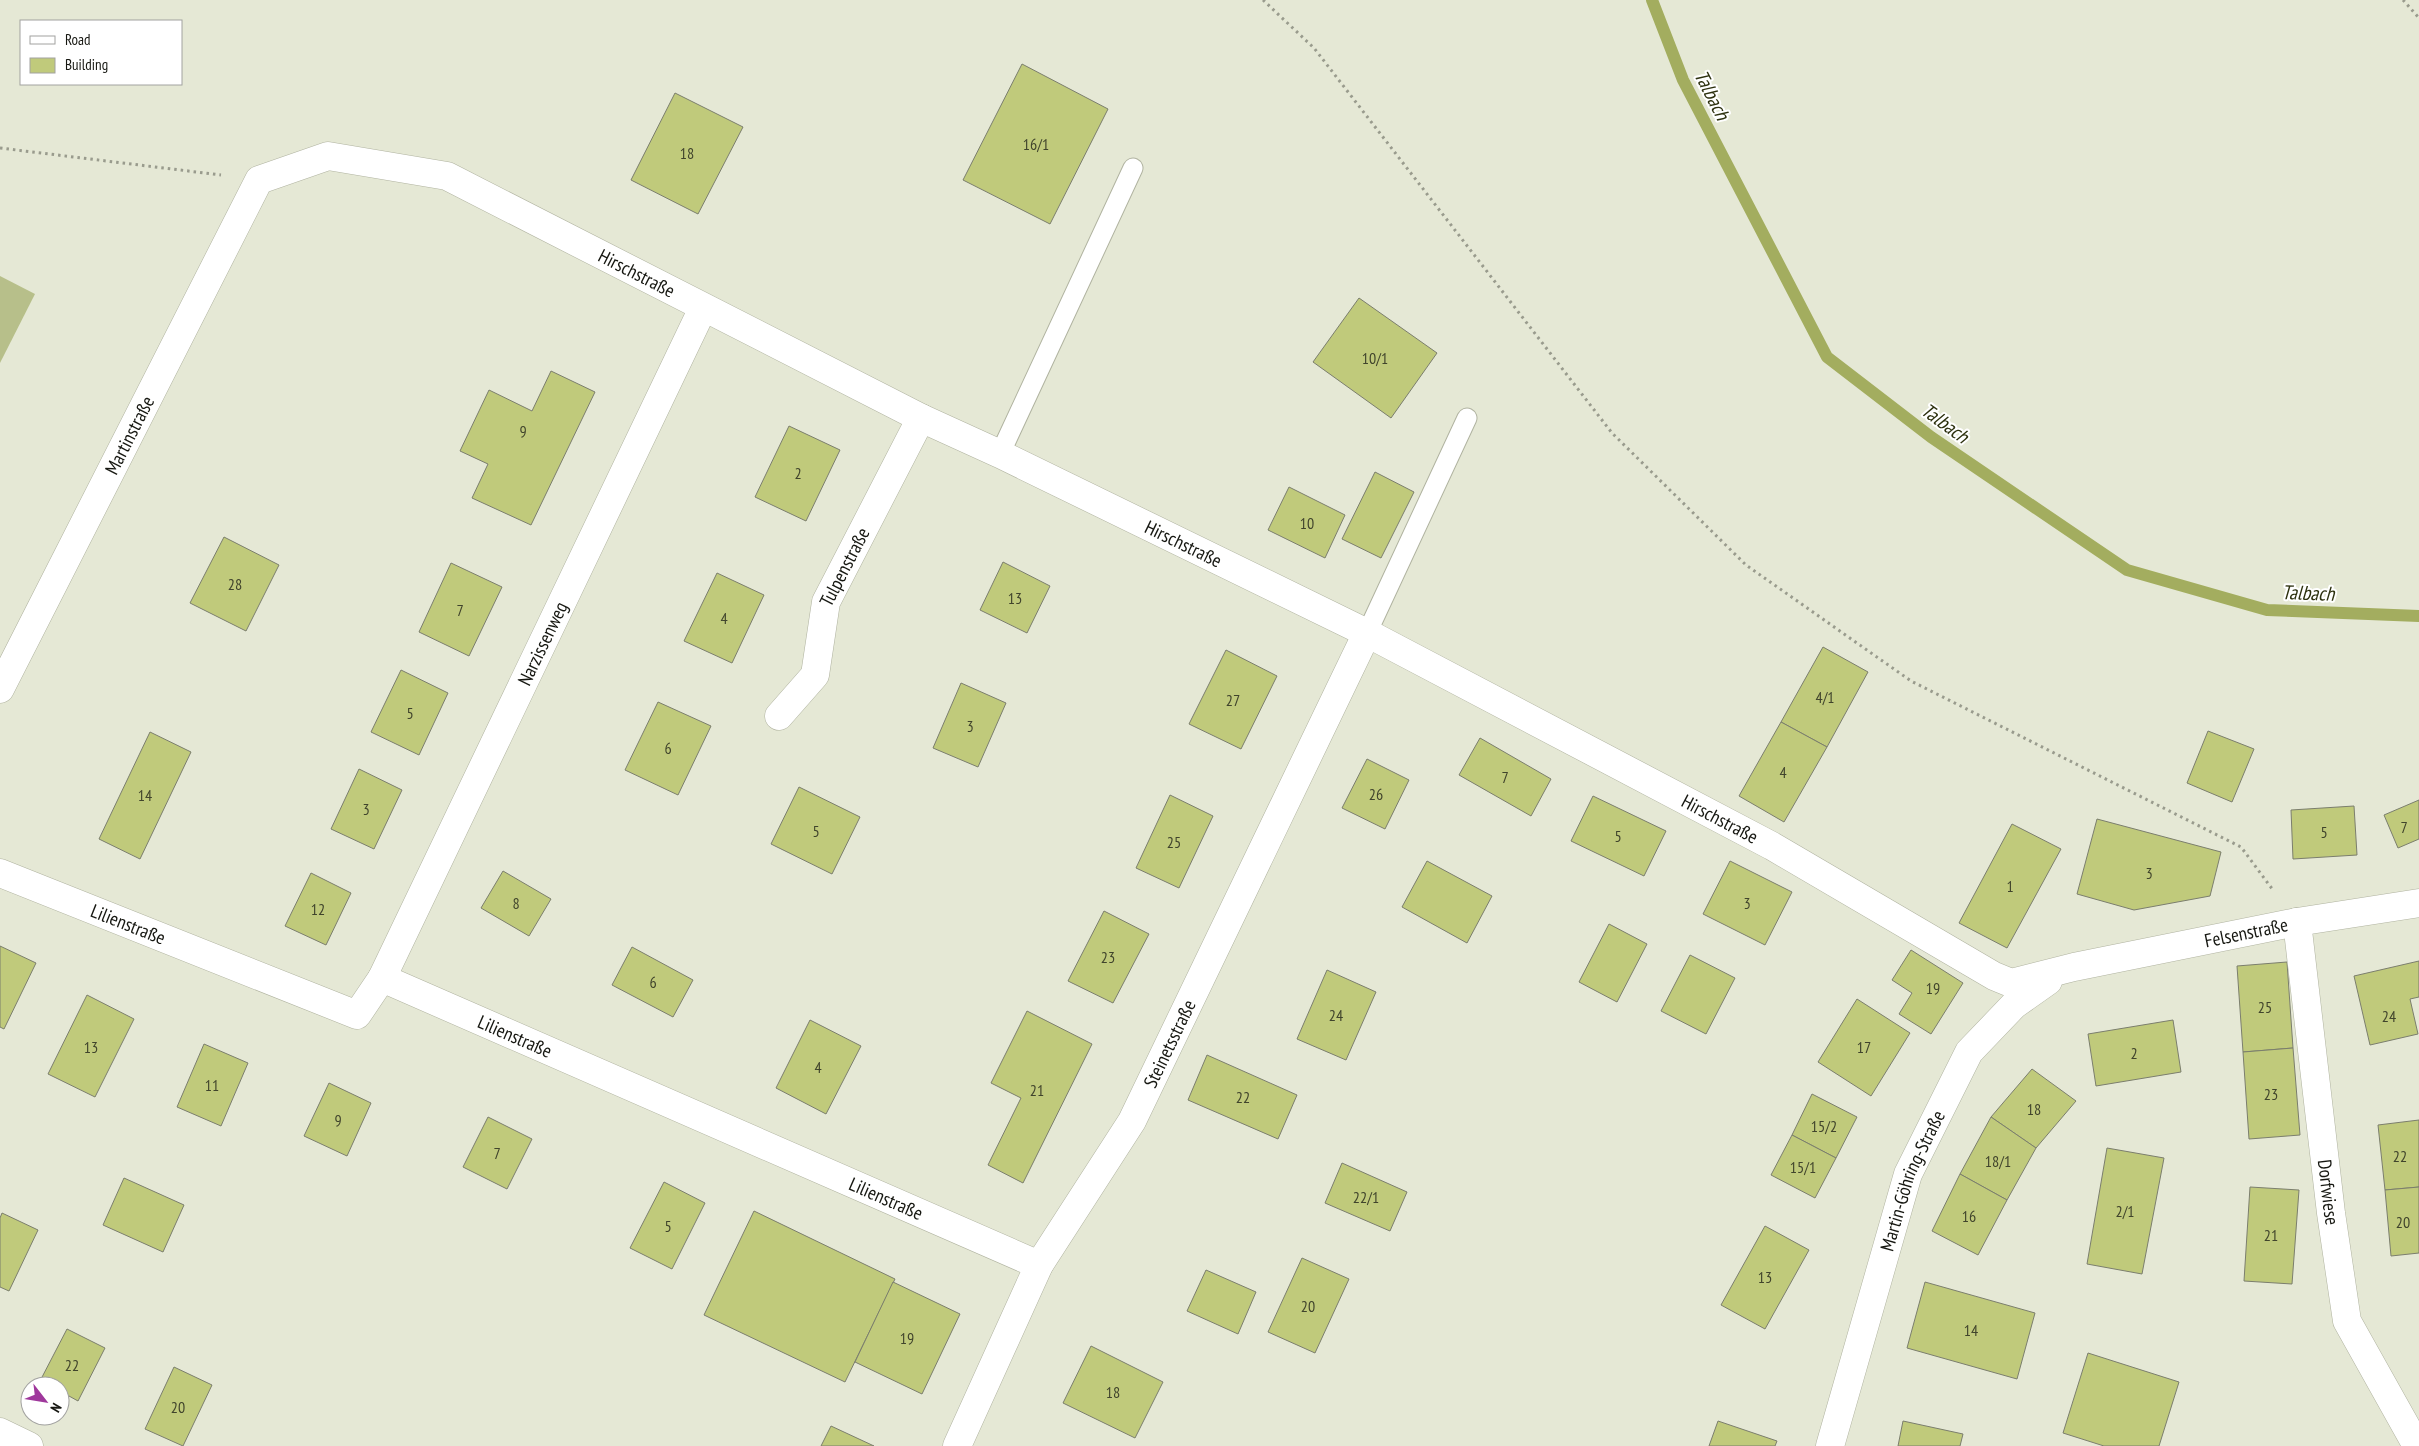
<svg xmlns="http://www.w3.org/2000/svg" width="2419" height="1446" viewBox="0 0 2419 1446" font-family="'PT Sans Narrow',sans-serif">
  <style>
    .green { fill: #b7bf8a }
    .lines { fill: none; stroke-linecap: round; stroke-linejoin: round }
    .stream { stroke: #a3ad5f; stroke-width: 12 }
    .building { fill: #c0ca7b; stroke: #7b7e6d }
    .lane-casing { stroke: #b0b3a0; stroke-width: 21 }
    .street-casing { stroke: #b0b3a0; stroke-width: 29 }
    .path { stroke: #999b8d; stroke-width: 3; stroke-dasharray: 2.5 4; stroke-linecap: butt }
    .lane { stroke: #fff; stroke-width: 19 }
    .street { stroke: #fff; stroke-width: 28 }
    .labels { text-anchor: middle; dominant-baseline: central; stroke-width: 4; stroke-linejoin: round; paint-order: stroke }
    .number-label { font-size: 16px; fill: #40442c }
    .street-label { font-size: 19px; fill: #161711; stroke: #fff }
    .water-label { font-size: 20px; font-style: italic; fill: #2d310f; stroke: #fff }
  </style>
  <rect width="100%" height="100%" fill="#e5e8d5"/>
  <polygon class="green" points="0,276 35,294 0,363"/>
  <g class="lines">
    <polyline class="stream" points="1652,0 1683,80 1827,357 1931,437 2127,570 2267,610 2419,616"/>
  </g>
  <g class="building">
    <polygon points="1022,64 1108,109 1050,224 963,180"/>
    <polygon points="675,93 743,127 698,214 631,180"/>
    <polygon points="1359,298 1437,353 1391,418 1313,362"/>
    <polygon points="551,371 595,392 531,525 472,498 488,464 460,451 489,390 532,411"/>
    <polygon points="789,426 840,450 806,521 755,497"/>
    <polygon points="1375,472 1414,492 1381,558 1342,539"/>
    <polygon points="1289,487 1345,515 1325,558 1268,530"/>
    <polygon points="224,537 279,565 246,631 190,603"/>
    <polygon points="1003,562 1050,586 1027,633 980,610"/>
    <polygon points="451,563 502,587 469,656 419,632"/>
    <polygon points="717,573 764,595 732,663 684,641"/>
    <polygon points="1823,647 1868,672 1827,747 1781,722"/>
    <polygon points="1226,650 1277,676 1241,749 1189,724"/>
    <polygon points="401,670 448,693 419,755 371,732"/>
    <polygon points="961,683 1006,703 978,767 933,748"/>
    <polygon points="658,702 711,726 678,795 625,770"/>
    <polygon points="1781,722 1827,747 1784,822 1739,796"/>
    <polygon points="2208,731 2254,749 2232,802 2187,783"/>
    <polygon points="150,732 191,752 140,859 99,839"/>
    <polygon points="1480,738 1551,779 1531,816 1459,775"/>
    <polygon points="1367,759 1409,780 1385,829 1342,808"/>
    <polygon points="359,769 402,790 374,849 331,829"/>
    <polygon points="799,787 860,817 832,874 771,844"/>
    <polygon points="1170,795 1213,816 1179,888 1136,868"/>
    <polygon points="1593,796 1666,831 1644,876 1571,841"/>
    <polygon points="2419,800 2419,839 2398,848 2384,815"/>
    <polygon points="2354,806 2357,855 2293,859 2291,810"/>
    <polygon points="2097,819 2221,852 2210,896 2134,910 2077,894"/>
    <polygon points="2012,824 2061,849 2007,948 1959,923"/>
    <polygon points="1427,861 1492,896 1467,943 1402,907"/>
    <polygon points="1730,861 1792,892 1765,945 1703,914"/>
    <polygon points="503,871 551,899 529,936 481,908"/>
    <polygon points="311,873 351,893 326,945 285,926"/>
    <polygon points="1104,911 1149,934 1113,1003 1068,981"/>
    <polygon points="1609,924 1647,944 1617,1002 1579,982"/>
    <polygon points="0,946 36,963 4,1029 0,1027"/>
    <polygon points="632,947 693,980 673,1017 612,985"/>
    <polygon points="1911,950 1963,983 1931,1034 1899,1014 1912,993 1892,980"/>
    <polygon points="1690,955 1735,978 1706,1034 1661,1011"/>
    <polygon points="2419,961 2419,997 2410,999 2418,1034 2370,1045 2354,976"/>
    <polygon points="2287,962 2293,1048 2243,1052 2237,966"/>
    <polygon points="1327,970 1376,992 1346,1060 1297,1039"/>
    <polygon points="87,995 134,1019 95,1097 48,1074"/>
    <polygon points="1857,999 1910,1033 1871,1096 1818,1062"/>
    <polygon points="1027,1011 1092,1044 1023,1183 988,1165 1021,1098 991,1083"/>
    <polygon points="810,1020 861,1046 826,1114 776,1088"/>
    <polygon points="2173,1020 2181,1072 2096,1086 2088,1034"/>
    <polygon points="204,1044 248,1063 221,1126 177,1107"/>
    <polygon points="2293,1048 2300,1135 2249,1139 2243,1052"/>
    <polygon points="1207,1055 1297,1095 1278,1139 1188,1100"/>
    <polygon points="2032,1069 2076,1101 2036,1148 1991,1117"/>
    <polygon points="329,1083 371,1103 347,1156 304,1136"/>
    <polygon points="1812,1094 1857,1117 1836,1158 1792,1135"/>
    <polygon points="488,1117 532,1139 507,1189 463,1167"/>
    <polygon points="1991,1117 2036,1148 2007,1200 1960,1174"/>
    <polygon points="2419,1120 2419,1187 2385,1190 2378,1125"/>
    <polygon points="1792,1135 1836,1158 1815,1198 1771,1175"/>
    <polygon points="2107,1148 2164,1158 2142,1274 2087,1264"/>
    <polygon points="1342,1163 1407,1192 1390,1231 1325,1203"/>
    <polygon points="1960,1174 2007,1200 1978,1255 1932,1231"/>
    <polygon points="124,1178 184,1205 163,1252 103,1225"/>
    <polygon points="664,1182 705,1203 672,1269 630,1248"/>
    <polygon points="2250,1187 2299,1190 2292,1284 2244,1281"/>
    <polygon points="2419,1187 2419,1253 2391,1256 2385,1190"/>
    <polygon points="754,1211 895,1279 845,1382 704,1315"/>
    <polygon points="2,1213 38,1230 9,1291 0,1287 0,1218"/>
    <polygon points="1765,1226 1809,1250 1765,1329 1721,1305"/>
    <polygon points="1302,1258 1349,1279 1315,1353 1268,1332"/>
    <polygon points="1206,1270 1256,1292 1238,1334 1187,1311"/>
    <polygon points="893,1282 960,1314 922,1394 855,1362"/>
    <polygon points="1925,1282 2035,1313 2017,1379 1907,1348"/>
    <polygon points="67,1329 105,1348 78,1401 60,1391 60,1386 49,1386 40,1381"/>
    <polygon points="1091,1346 1163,1382 1135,1438 1063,1403"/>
    <polygon points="2088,1353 2179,1382 2159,1446 2104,1446 2063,1433"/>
    <polygon points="174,1367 212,1385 183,1446 145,1429"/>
    <polygon points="1718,1421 1777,1441 1775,1446 1709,1446"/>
    <polygon points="1903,1421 1963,1434 1960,1446 1898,1446"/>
    <polygon points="831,1426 874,1446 821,1446"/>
  </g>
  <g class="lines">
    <g class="lane-casing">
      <g id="lane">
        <polyline points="1000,454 1133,168"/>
        <polyline points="1367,633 1467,418"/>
      </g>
    </g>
    <g class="street-casing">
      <g id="street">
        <path id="s1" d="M0,689l259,-509 69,-24 119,20 474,242 79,36 367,179 405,213 222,130 17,7 63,-16 223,-45 122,-19"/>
        <path id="s2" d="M779,716l36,-41 11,-73 95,-184"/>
        <path id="s3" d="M0,873l357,142 25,-37 657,287"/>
        <path id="s4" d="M2297,922l34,291 16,108 70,125"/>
        <path id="s5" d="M382,978l321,-670"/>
        <polyline points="0,1432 29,1446"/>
        <path id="s6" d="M957,1446l82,-181 93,-144 235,-488"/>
        <path id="s7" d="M1830,1446l78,-272 61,-122 45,-47 34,-24"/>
      </g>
    </g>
    <g class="path">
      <polyline points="1263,0 1314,48 1612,433 1746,565 1911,681 2241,847 2273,890"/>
      <polyline points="2403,0 2419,18"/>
      <polyline points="0,148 221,175"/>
    </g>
    <use href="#lane" class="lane"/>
    <use href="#street" class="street"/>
  </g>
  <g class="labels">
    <g class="number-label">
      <text x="1036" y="144">16/1</text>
      <text x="687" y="153">18</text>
      <text x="1375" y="358">10/1</text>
      <text x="523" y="431">9</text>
      <text x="798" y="473">2</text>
      <text x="1307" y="523">10</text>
      <text x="235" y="584">28</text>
      <text x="1015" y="598">13</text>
      <text x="460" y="610">7</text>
      <text x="724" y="618">4</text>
      <text x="1825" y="697">4/1</text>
      <text x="1233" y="700">27</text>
      <text x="410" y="713">5</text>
      <text x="970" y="726">3</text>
      <text x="668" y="748">6</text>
      <text x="1783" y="772">4</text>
      <text x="1505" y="777">7</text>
      <text x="1376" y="794">26</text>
      <text x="145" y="795">14</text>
      <text x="366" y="809">3</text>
      <text x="2404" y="827">7</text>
      <text x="816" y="831">5</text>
      <text x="2324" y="832">5</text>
      <text x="1618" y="836">5</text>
      <text x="1174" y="842">25</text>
      <text x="2149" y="873">3</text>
      <text x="2010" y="886">1</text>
      <text x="516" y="903">8</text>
      <text x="1747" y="903">3</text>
      <text x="318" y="909">12</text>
      <text x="1108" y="957">23</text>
      <text x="653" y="982">6</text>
      <text x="1933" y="988">19</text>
      <text x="2265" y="1007">25</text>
      <text x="1336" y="1015">24</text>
      <text x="2389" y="1016">24</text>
      <text x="91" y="1047">13</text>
      <text x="1864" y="1047">17</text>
      <text x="2134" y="1053">2</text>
      <text x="818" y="1067">4</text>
      <text x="212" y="1085">11</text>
      <text x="1037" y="1090">21</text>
      <text x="2271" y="1094">23</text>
      <text x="1243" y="1097">22</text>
      <text x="2034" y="1109">18</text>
      <text x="338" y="1120">9</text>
      <text x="1824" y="1126">15/2</text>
      <text x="497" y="1153">7</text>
      <text x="2400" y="1156">22</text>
      <text x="1998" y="1161">18/1</text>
      <text x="1803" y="1167">15/1</text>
      <text x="1366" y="1197">22/1</text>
      <text x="2125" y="1211">2/1</text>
      <text x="1969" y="1216">16</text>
      <text x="2403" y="1222">20</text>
      <text x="668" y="1226">5</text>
      <text x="2271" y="1235">21</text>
      <text x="1765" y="1277">13</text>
      <text x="1308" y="1306">20</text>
      <text x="1971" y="1330">14</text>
      <text x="907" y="1338">19</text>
      <text x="72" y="1365">22</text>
      <text x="1113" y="1392">18</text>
      <text x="178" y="1407">20</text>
    </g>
    <g class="street-label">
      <text stroke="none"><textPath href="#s1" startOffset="978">Hirschstraße</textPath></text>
      <text stroke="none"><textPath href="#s1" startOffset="285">Martinstraße</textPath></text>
      <text stroke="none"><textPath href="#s1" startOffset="1588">Hirschstraße</textPath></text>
      <text stroke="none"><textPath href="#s2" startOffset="168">Tulpenstraße</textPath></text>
      <text stroke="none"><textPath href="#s5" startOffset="371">Narzissenweg</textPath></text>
      <text stroke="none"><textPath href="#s1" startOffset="2191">Hirschstraße</textPath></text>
      <text stroke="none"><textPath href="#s3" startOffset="138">Lilienstraße</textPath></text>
      <text stroke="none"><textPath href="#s1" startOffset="2766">Felsenstraße</textPath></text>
      <text stroke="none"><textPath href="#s3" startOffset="574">Lilienstraße</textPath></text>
      <text stroke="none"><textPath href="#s6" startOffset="456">Steinetsstraße</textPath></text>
      <text stroke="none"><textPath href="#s7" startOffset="278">Martin-Göhring-Straße</textPath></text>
      <text stroke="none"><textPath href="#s4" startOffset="272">Dorfwiese</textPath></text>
      <text stroke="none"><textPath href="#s3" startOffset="979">Lilienstraße</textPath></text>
    </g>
    <g class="water-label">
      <text transform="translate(1712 95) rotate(63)">Talbach</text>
      <text transform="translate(1945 423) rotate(36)">Talbach</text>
      <text transform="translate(2308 593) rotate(2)">Talbach</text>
    </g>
  </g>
  <rect x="20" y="20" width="162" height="65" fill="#ffffff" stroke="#a2a2a0"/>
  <rect x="30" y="36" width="25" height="8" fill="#ffffff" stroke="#a2a2a0"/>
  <text x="65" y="45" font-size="15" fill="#161711">Road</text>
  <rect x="30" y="58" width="25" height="15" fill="#c0ca7b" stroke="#a2a2a0"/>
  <text x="65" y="70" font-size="15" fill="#161711">Building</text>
  <g transform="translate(45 1401) rotate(121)"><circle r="24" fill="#ffffff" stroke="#a2a2a0"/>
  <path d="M0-4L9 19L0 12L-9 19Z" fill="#9f389c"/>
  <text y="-8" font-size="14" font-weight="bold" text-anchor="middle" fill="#161711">N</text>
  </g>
</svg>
